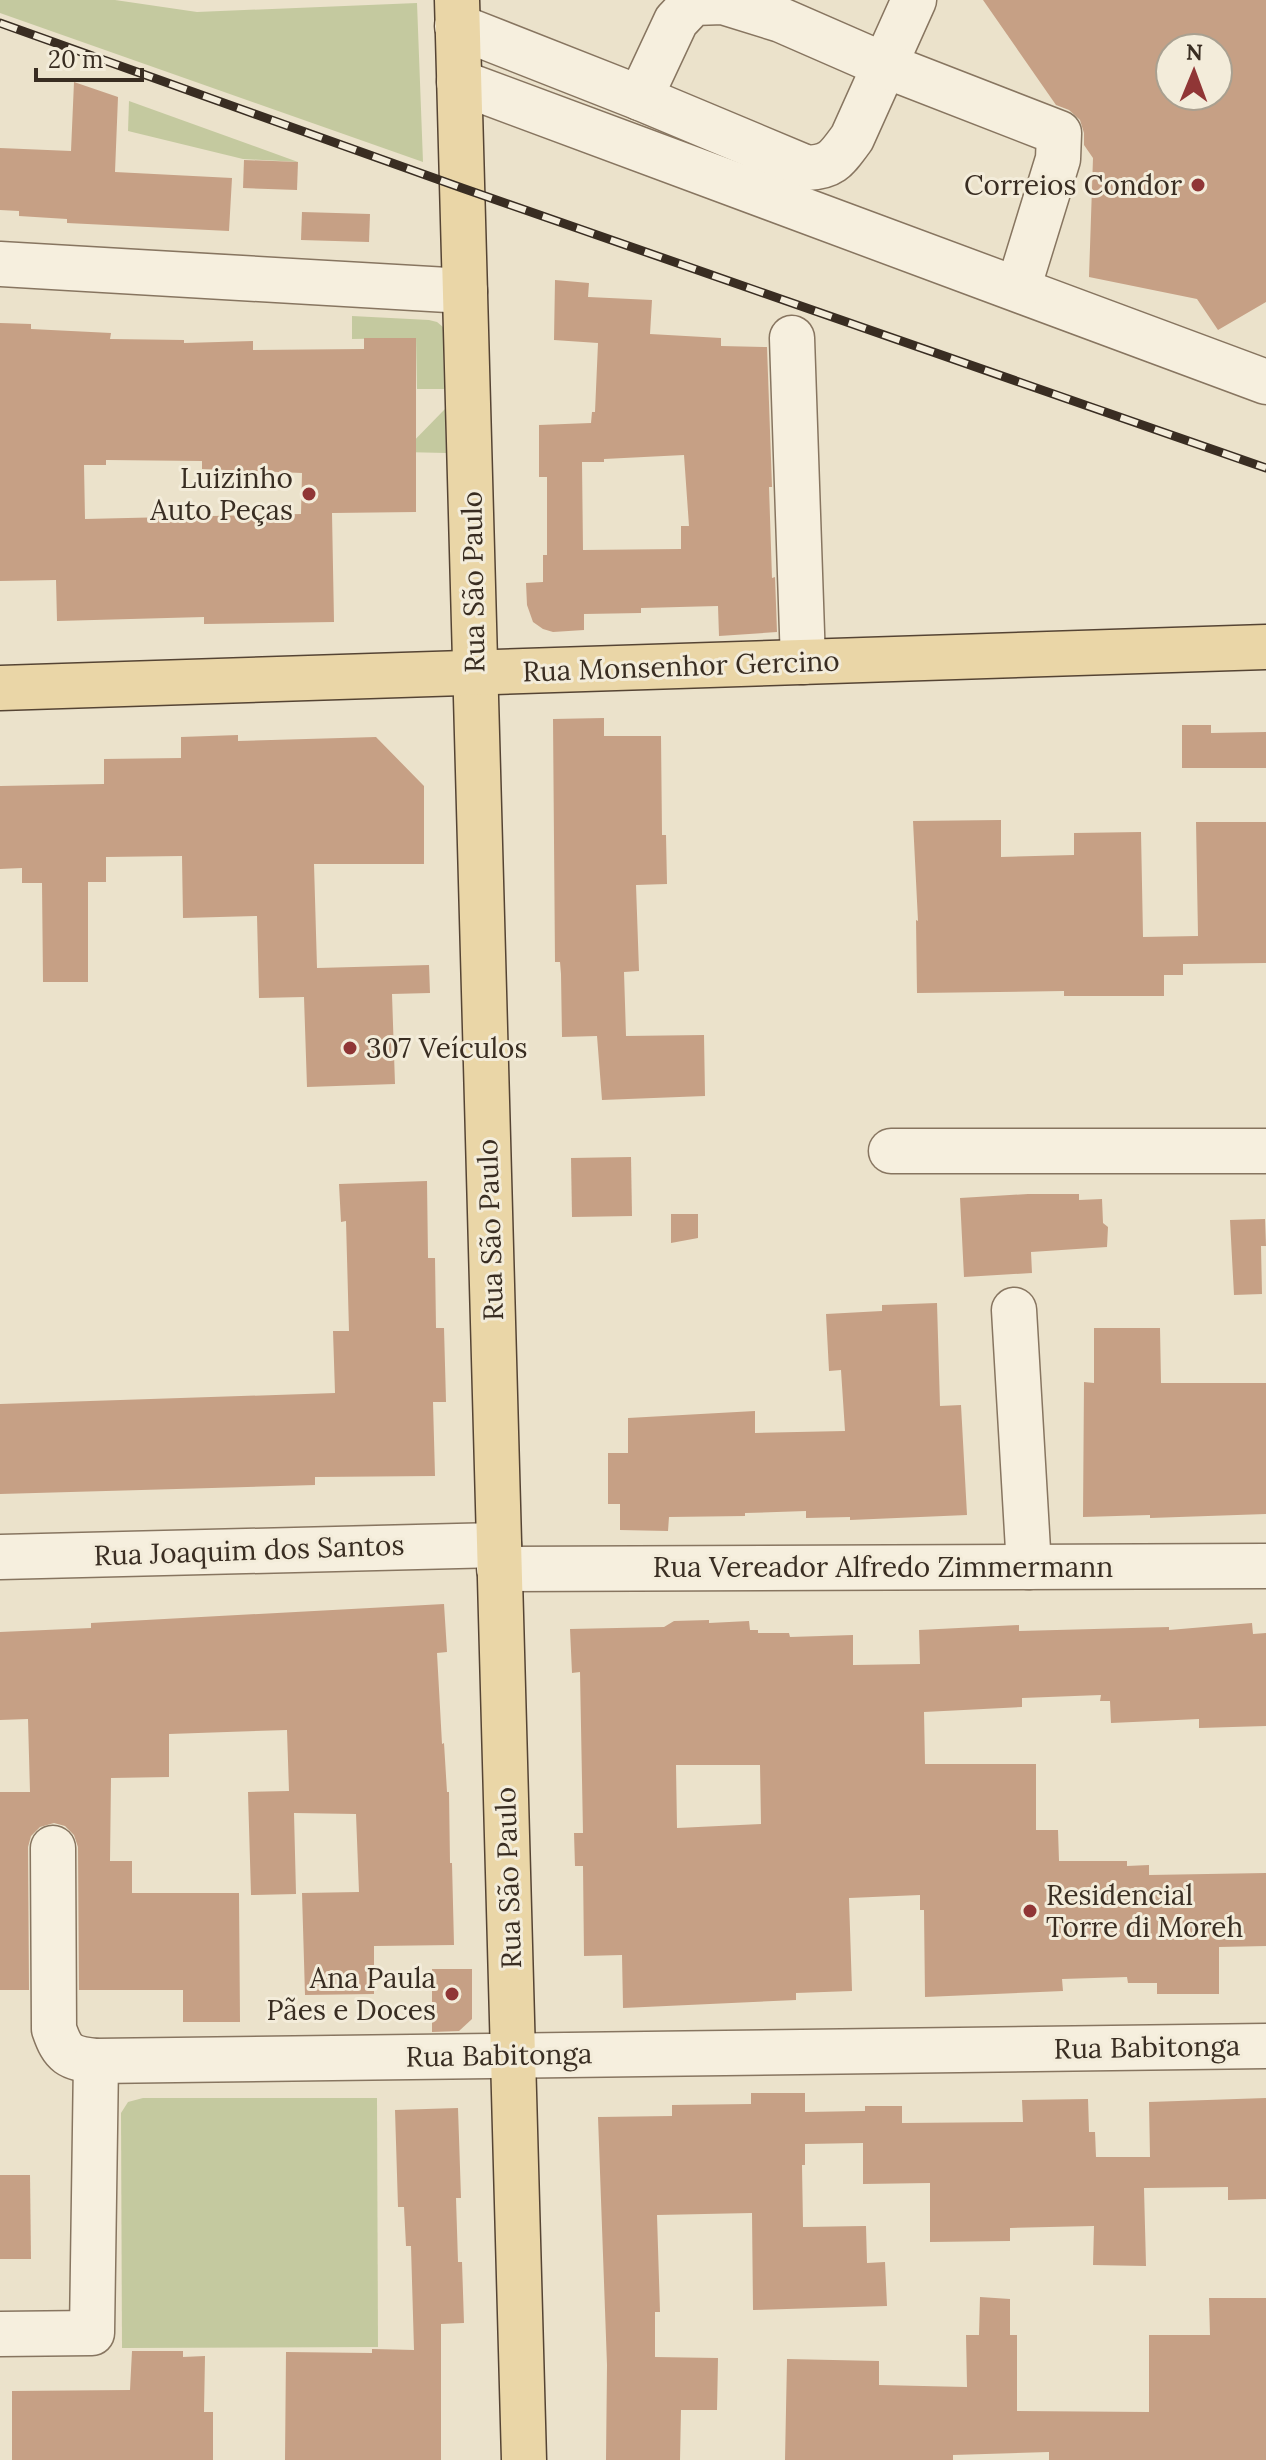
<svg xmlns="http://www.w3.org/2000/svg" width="1266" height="2460" viewBox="0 0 1266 2460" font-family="Lora,serif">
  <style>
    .green { fill: #c4c99f }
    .building { fill: #c6a085; fill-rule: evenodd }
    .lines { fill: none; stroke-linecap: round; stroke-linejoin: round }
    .minor-casing { stroke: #877560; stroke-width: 47 }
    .major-casing { stroke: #554434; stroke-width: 47 }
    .minor { stroke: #f6efde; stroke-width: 44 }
    .major { stroke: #ead6a7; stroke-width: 44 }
    .rail-casing { stroke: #392d22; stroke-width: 9 }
    .rail { stroke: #f3ecda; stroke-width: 6; stroke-dasharray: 18; stroke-linecap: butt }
    .poi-dot { fill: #903636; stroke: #f3ecda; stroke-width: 3 }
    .labels { text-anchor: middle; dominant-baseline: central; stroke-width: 6; stroke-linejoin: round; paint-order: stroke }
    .poi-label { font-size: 28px; fill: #392d22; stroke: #f3ecda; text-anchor: end }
    .street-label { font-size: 28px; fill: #392d22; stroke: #f3ecda }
  </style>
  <rect width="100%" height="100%" fill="#ebe2cb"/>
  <g class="green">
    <polygon points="0,0 115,0 197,12 417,3 423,162 0,13"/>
    <polygon points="129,101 298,162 243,159 128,131"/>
    <polygon points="352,316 429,320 437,322 443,327 444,389 417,389 416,338 352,339"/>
    <polygon points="445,409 446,453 403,452"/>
    <polygon points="143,2098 377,2098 378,2347 122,2348 121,2113 128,2102"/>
  </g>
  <g class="building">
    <path d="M983,0h283v302l-48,28 -21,-31 -108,-22 4,-119 -9,-13v-12l-4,-13 -11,-10 -13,-5zM1170,48h48v48h-48z"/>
    <polygon points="74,82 118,97 115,172 232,178 229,231 67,223 67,219 19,216 19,211 0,210 0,148 71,151"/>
    <polygon points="244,160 298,162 297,190 243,188"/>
    <polygon points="302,212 370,214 369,242 301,240"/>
    <path d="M555,280l34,3 -1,14 64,3 -2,34 71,4v8l46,1 5,140h-3l3,91 3,-1 2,55 -58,4 -1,-30 -77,2v5l-57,1v16l-31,2 -10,-3 -10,-7 -6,-17 -1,-22 17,-1v-27h4v-78h-8v-52l52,-2 1,-11h3l3,-69 -44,-3zM684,455l5,71h-8v23l-98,1 -1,-88h22v-3z"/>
    <path d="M0,323l31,1v5l80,4 -1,6 74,1v3l69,-2v9l111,-1v-11h52v174l-84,1 2,109 -130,2v-7l-147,4 -1,-41 -56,1zM106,460l96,1v8l100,4 -1,41 -216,5 -1,-54h22z"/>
    <polygon points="604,718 604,736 661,736 662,835 666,835 667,884 636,885 639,971 624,972 626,1036 704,1035 705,1096 602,1100 597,1036 562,1037 561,974 560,962 555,962 553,719"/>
    <polygon points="1182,725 1211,725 1211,733 1266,732 1266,768 1182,768"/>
    <polygon points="238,735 238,741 376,737 424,786 424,864 314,864 317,968 429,965 430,993 392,994 395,1084 307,1087 304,997 259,998 257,916 183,918 182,856 106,857 106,882 88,882 88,982 43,982 42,883 22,883 22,868 0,869 0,786 104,784 104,759 181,758 181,737"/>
    <polygon points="1001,820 1001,857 1074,855 1074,833 1141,832 1143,937 1198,936 1196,822 1266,822 1266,963 1183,964 1183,975 1164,975 1164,996 1064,996 1064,991 917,993 916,920 918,921 913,821"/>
    <polygon points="631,1157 632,1216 572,1217 571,1158"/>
    <polygon points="427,1181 428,1258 435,1258 436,1328 444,1328 446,1402 433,1402 435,1476 315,1477 315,1485 0,1494 0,1404 335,1393 333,1331 349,1331 346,1221 341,1222 339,1184"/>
    <polygon points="1028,1194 1079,1194 1079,1200 1102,1199 1103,1223 1108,1227 1107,1247 1031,1252 1032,1273 964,1277 960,1198"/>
    <polygon points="671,1214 698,1214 698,1238 671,1243"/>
    <polygon points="1265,1219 1266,1246 1261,1246 1262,1294 1234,1295 1230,1220"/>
    <polygon points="937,1303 940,1406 961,1405 967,1515 850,1520 850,1517 806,1518 806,1511 745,1513 745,1516 669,1517 668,1531 620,1530 620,1504 608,1504 608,1453 628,1453 628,1418 755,1411 755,1433 845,1431 841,1370 829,1371 826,1314 882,1311 882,1305"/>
    <polygon points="1094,1328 1160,1328 1161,1383 1266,1383 1266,1514 1150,1518 1150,1515 1083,1517 1084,1382 1094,1383"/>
    <polygon points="444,1604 447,1652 437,1653 442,1744 444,1743 447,1792 449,1792 450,1863 452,1863 454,1945 374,1946 374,1994 305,1995 302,1893 359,1892 356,1814 294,1813 296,1894 251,1895 248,1792 289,1791 287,1730 169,1734 169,1777 111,1778 110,1861 132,1861 132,1893 239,1893 240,2022 183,2022 183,1990 79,1990 78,1847 74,1835 65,1826 54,1823 40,1827 31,1836 28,1847 29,1990 0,1990 0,1792 30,1792 28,1719 0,1720 0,1632 91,1628 91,1623"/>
    <path d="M709,1620v3l40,-2 1,9h8v3h31l1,4 63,-2v30l67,-1 -1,-34 100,-5v6l150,-4v3l83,-7 1,11 13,-1v93l-67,2v-9l-88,4 -1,-22h-10l1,-6 -79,3v9l-98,5 1,52h111v66h22l1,31h68v5l22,-1v10l117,-2v73l-47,1v47h-62v-11h-29l-1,-6 -65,2 1,12 -138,6 -1,-87h-4v-15l-71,3 3,93 -56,2v7l-173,8 -1,-53 -38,1 -1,-90h-8l-1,-33h9l-3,-161 -8,1 -2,-44 94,-2 10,-6zM676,1765h84l1,59 -84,4z"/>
    <polygon points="432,1969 472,1969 472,2019 459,2031 432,2032"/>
    <polygon points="751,2093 805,2093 805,2112 865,2111 865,2106 902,2106 902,2123 1023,2122 1022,2100 1088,2099 1089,2132 1095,2132 1096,2157 1150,2157 1149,2102 1266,2098 1266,2199 1228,2200 1228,2187 1144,2188 1146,2266 1093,2265 1094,2226 1010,2228 1010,2241 930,2242 930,2183 863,2184 863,2143 805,2144 805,2165 802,2165 803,2227 866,2226 867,2263 885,2262 887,2306 753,2310 752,2213 657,2215 660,2312 655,2312 655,2357 718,2358 717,2410 681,2410 680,2460 606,2460 607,2365 598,2117 672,2116 672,2105 751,2104"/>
    <polygon points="458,2108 461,2198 456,2198 458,2262 462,2262 464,2323 441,2324 441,2460 285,2460 286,2352 372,2353 372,2349 414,2350 411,2246 406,2246 404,2207 398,2207 395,2110"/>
    <polygon points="0,2175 30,2175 31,2259 0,2259"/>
    <polygon points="980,2297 1010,2299 1010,2335 1017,2335 1017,2411 1149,2412 1149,2335 1210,2335 1209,2298 1266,2298 1266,2460 1049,2460 1049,2452 953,2455 953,2460 785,2460 787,2359 879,2361 879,2385 967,2387 966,2335 979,2335"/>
    <polygon points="132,2351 183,2351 183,2357 205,2356 204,2412 213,2412 213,2460 12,2460 12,2391 130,2390"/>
  </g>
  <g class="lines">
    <g class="minor-casing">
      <g id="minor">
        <path d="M457,26l183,72 167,70c26,-1 30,-10 45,-30l62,-138"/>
        <polyline points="459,82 1266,382"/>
        <polyline points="640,98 676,21 693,3 723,2 781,20 884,65 1059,133 1058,159 1018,289"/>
        <polyline points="0,264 465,291"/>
        <polyline points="792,338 803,662"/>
        <polyline points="891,1151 1266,1151"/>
        <polyline points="1014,1310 1029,1567"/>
        <polyline points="0,1557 499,1545"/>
        <polyline points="499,1569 1266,1566"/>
        <path d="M53,1848l1,181c9,26 15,29 42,32"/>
        <polyline points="0,2334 92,2333 96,2061 1266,2046"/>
      </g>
    </g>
    <g class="major-casing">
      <g id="major">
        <polyline points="457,0 524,2460"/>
        <polyline points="0,688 1266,647"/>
      </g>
    </g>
    <use href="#minor" class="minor"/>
    <use href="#major" class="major"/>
    <g class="rail-casing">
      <polyline id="rail" points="0,23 462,188 1266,468"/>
    </g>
    <use href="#rail" class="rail"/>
  </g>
  <g class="poi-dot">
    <circle cx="1198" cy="185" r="8"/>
    <circle cx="309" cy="494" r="8"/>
    <circle cx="350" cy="1048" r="8"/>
    <circle cx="1030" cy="1911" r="8"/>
    <circle cx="452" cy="1994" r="8"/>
  </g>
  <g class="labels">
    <g class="poi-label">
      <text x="1182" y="185">Correios Condor</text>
      <text x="293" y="478">Luizinho<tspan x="293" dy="32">Auto Peças</tspan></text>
      <text x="366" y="1048" text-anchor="start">307 Veículos</text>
      <text x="1046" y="1895" text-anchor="start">Residencial<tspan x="1046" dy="32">Torre di Moreh</tspan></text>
      <text x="436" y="1978">Ana Paula<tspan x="436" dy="32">Pães e Doces</tspan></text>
    </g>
    <g class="street-label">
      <text transform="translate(473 582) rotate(-91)">Rua São Paulo</text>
      <text transform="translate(681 666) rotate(-2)">Rua Monsenhor Gercino</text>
      <text transform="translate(490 1230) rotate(-92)">Rua São Paulo</text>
      <text transform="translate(249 1550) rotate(-2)">Rua Joaquim dos Santos</text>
      <text x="883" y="1567">Rua Vereador Alfredo Zimmermann</text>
      <text transform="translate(508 1878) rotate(-92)">Rua São Paulo</text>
      <text transform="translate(1147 2047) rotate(-1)">Rua Babitonga</text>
      <text transform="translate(499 2055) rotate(-1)">Rua Babitonga</text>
    </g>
  </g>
  <g transform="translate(1194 72) rotate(1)"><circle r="38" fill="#f3ecda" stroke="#a9a090" stroke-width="2"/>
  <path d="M0-6L14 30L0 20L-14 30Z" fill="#903636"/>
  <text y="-12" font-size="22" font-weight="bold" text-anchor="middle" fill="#392d22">N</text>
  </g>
  <path d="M36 68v12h106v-12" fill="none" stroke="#392d22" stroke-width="4"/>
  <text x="48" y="68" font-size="24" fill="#392d22" stroke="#f3ecda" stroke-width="6" paint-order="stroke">20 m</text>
</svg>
